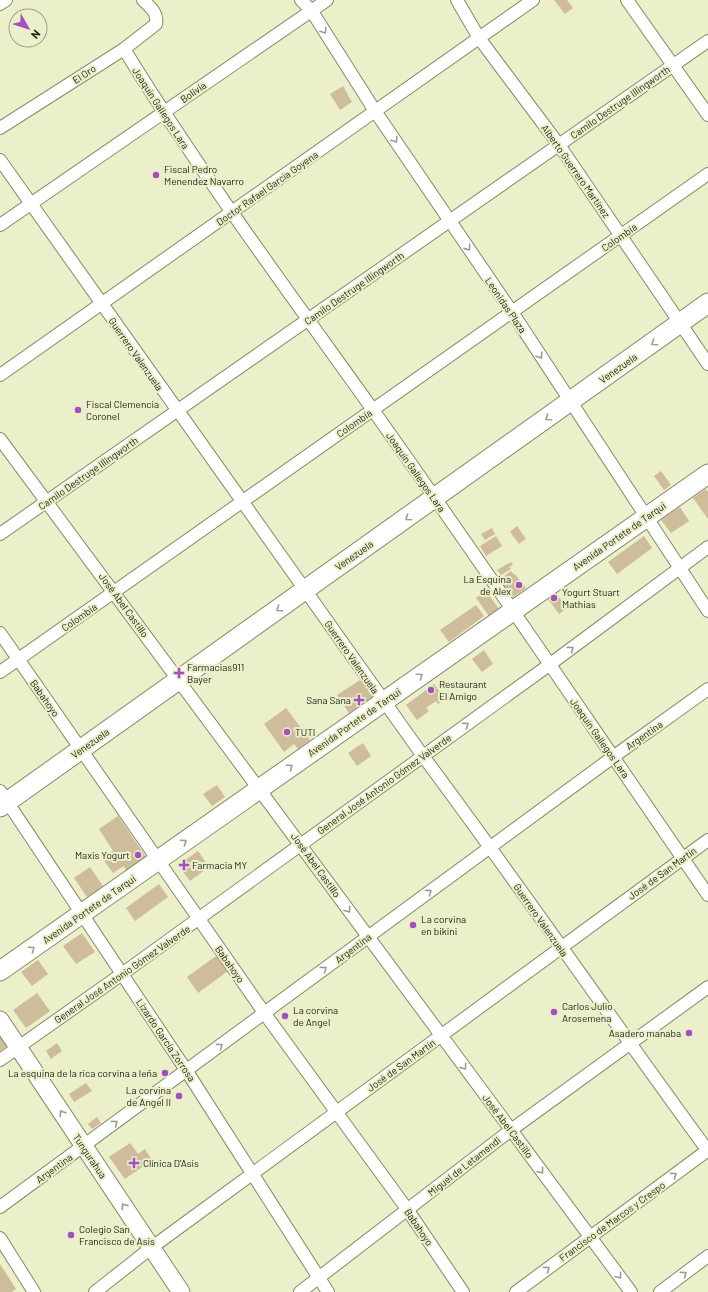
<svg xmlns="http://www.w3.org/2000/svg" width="708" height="1292" viewBox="0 0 708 1292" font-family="Barlow,sans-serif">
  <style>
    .building { fill: #cebc9b }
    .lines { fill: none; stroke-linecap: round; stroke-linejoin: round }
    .street-casing { stroke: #868a68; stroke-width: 14 }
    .secondary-casing { stroke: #868a68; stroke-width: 19 }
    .primary-casing { stroke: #868a68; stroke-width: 21 }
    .street { stroke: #fff; stroke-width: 12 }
    .secondary { stroke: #fff; stroke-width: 17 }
    .primary { stroke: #fff; stroke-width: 19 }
    .oneway { stroke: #9c9c97 }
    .poi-dot { fill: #a34fbd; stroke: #ebf0cb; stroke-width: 1.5 }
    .labels { text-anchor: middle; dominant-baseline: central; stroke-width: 4; stroke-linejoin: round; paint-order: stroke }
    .street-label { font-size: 10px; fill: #232417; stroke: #ebf0cb }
    .poi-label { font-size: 10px; fill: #232417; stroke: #ebf0cb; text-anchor: start }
  </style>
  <rect width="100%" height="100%" fill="#ebf0cb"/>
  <g class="building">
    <polygon points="554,0 567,0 573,8 565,14"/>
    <polygon points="343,86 352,102 340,110 330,94"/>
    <polygon points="661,471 671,485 664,490 654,476"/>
    <polygon points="706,489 708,492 708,519 693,498"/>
    <polygon points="680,507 689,521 671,533 661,520"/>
    <polygon points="517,526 526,539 519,544 510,532"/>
    <polygon points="492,528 495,534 485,540 481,534"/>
    <polygon points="496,536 502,546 486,556 480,546"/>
    <polygon points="644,536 652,548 617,574 608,562"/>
    <polygon points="511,562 513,565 509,567 511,569 501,575 497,570"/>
    <polygon points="511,571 514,575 515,574 526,588 512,598 499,580"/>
    <polygon points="486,591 499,609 489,616 476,598"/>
    <polygon points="556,593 567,608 559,614 548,599"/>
    <polygon points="476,605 484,616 449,642 440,630"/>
    <polygon points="484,650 493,664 482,672 472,659"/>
    <polygon points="360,680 372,697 349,713 337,695"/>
    <polygon points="434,684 445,699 438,704 436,701 426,708 429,711 417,720 406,705"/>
    <polygon points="286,708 310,740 298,749 294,744 284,752 264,724"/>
    <polygon points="363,743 371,756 357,766 348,753"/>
    <polygon points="217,785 225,797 212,806 203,794"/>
    <polygon points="118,816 146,857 126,870 124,866 113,873 102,858 113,851 99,829"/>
    <polygon points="198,851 209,867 190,881 178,865"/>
    <polygon points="90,867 103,886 87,897 74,878"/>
    <polygon points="159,884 168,897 135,921 126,908"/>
    <polygon points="82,933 95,952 76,964 63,946"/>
    <polygon points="216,956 228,971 198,993 187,977"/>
    <polygon points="38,960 48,974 32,986 21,972"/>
    <polygon points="37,993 50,1011 26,1028 13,1010"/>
    <polygon points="0,1033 8,1045 0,1051"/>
    <polygon points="57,1043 62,1051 51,1059 46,1051"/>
    <polygon points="86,1083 92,1091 74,1102 69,1094"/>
    <polygon points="97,1117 101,1123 92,1129 88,1124"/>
    <polygon points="130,1143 138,1154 145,1149 152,1160 125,1179 109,1157"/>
    <polygon points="0,1264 16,1289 12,1292 0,1292"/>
  </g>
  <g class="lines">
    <g class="street-casing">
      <g id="street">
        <polyline points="301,0 311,10 375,111 512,312 708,611"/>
        <polyline points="457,0 479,38 559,145 708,364"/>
        <polyline points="627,0 708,115"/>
        <polyline points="0,4 6,0"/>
        <path d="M124,49c77,125 164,242 249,361 114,160 223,323 335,485"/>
        <path d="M0,128l124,-79 32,-25c2,-11 -5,-16 -13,-24"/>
        <path d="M0,160l423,596c97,130 189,264 285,395"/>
        <polyline points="0,225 327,0"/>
        <polyline points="0,375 533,0"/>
        <polyline points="0,439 631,1292"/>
        <polyline points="0,534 708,41"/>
        <polyline points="0,633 265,1014 407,1209 463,1292"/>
        <polyline points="0,672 708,174"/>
        <polyline points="0,791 186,1070 328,1292"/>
        <polyline points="0,1060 122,974 549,665 708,547"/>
        <polyline points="0,1207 613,757 708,689"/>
        <polyline points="0,1238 34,1292"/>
        <polyline points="95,1292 151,1248 708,840"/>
        <polyline points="300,1292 511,1130 708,987"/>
        <polyline points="516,1292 708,1150"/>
        <polyline points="660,1292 708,1256"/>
      </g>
    </g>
    <g class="secondary-casing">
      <polyline id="secondary" points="0,1020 181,1292"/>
    </g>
    <g class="primary-casing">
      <g id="primary">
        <polyline points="0,807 708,303"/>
        <polyline points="0,971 708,474"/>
      </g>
    </g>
    <use href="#street" class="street"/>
    <use href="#secondary" class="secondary"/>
    <use href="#primary" class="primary"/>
  </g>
  <defs><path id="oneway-chevron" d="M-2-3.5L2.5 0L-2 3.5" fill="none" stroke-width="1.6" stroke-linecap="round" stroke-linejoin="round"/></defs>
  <g class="oneway">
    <use href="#oneway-chevron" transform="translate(324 31) rotate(57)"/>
    <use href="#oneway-chevron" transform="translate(395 140) rotate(56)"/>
    <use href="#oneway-chevron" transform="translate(468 248) rotate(55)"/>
    <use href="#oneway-chevron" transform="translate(654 343) rotate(145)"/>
    <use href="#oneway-chevron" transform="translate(540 356) rotate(57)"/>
    <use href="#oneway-chevron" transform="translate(548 418) rotate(145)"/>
    <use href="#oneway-chevron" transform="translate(408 518) rotate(145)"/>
    <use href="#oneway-chevron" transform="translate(279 609) rotate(145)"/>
    <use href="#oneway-chevron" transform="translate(571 649) rotate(-37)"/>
    <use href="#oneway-chevron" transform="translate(420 676) rotate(-35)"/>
    <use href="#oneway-chevron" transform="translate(466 725) rotate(-36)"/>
    <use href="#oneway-chevron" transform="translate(290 767) rotate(-35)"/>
    <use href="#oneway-chevron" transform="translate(184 842) rotate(-35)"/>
    <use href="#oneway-chevron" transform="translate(429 892) rotate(-36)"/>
    <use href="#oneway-chevron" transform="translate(348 910) rotate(54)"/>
    <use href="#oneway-chevron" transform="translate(32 949) rotate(-35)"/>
    <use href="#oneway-chevron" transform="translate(324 969) rotate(-37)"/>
    <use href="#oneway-chevron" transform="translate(220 1046) rotate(-36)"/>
    <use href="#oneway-chevron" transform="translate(464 1067) rotate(54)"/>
    <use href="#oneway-chevron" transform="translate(62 1113) rotate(-123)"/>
    <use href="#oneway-chevron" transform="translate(115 1123) rotate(-36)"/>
    <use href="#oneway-chevron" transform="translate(541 1171) rotate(53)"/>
    <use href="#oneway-chevron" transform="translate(674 1175) rotate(-36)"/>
    <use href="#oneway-chevron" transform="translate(124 1206) rotate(-124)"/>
    <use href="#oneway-chevron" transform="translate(547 1269) rotate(-36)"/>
    <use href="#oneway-chevron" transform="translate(684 1274) rotate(-37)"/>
    <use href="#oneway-chevron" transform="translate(619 1276) rotate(53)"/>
  </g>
  <g class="poi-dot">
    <circle cx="156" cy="175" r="4"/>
    <circle cx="78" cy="410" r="4"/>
    <circle cx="519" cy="585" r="4"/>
    <circle cx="554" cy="598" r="4"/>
    <path d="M177 667h4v4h4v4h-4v4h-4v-4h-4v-4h4z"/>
    <circle cx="431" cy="690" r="4"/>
    <path d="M357 694h4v4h4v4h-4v4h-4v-4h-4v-4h4z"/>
    <circle cx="287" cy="732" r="4"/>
    <circle cx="138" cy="855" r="4"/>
    <path d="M182 859h4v4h4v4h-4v4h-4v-4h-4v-4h4z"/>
    <circle cx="413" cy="925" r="4"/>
    <circle cx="554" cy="1012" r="4"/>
    <circle cx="285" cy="1016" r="4"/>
    <circle cx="689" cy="1033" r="4"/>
    <circle cx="165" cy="1073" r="4"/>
    <circle cx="179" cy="1096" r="4"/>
    <path d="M132 1157h4v4h4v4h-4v4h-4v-4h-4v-4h4z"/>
    <circle cx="71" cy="1235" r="4"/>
  </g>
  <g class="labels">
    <g class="street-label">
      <text transform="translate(84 74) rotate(-33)">El Oro</text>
      <text transform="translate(193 92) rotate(-35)">Bolivia</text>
      <text transform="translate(620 102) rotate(-35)">Camilo Destruge Illingworth</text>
      <text transform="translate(161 108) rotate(57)">Joaquín Gallegos Lara</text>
      <text transform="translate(576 171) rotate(55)">Alberto Guerrero Martínez</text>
      <text transform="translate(267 188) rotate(-35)">Doctor Rafael García Goyena</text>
      <text transform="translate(619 237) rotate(-35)">Colombia</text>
      <text transform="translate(354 288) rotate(-35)">Camilo Destruge Illingworth</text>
      <text transform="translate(506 305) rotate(56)">Leonidas Plaza</text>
      <text transform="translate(136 354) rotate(55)">Guerrero Valenzuela</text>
      <text transform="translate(618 368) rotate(-35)">Venezuela</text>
      <text transform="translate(354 423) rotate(-35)">Colombia</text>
      <text transform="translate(416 472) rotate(55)">Joaquín Gallegos Lara</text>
      <text transform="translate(88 473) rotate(-35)">Camilo Destruge Illingworth</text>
      <text transform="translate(619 536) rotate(-35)">Avenida Portete de Tarqui</text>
      <text transform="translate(354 555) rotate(-35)">Venezuela</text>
      <text transform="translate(124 605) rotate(54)">José Abel Castillo</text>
      <text transform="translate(79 617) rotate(-35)">Colombia</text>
      <text transform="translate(352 657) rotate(55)">Guerrero Valenzuela</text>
      <text transform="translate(45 698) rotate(55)">Babahoyo</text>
      <text transform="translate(354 722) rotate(-35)">Avenida Portete de Tarqui</text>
      <text transform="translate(644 735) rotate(-35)">Argentina</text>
      <text transform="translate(600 738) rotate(55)">Joaquín Gallegos Lara</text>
      <text transform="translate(90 743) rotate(-35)">Venezuela</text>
      <text transform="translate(384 784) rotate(-36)">General José Antonio Gómez Valverde</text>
      <text transform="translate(316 865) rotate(54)">José Abel Castillo</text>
      <text transform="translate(662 873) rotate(-36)">José de San Martín</text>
      <text transform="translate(89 909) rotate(-35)">Avenida Portete de Tarqui</text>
      <text transform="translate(541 920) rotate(55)">Guerrero Valenzuela</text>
      <text transform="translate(353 948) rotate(-37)">Argentina</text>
      <text transform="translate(230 964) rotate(55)">Babahoyo</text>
      <text transform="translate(122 974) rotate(-35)">General José Antonio Gómez Valverde</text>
      <text transform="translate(166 1040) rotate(56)">Lizardo García Zorrosa</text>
      <text transform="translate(401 1065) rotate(-36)">José de San Martín</text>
      <text transform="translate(508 1126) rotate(53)">José Abel Castillo</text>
      <text transform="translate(90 1156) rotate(56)">Tungurahua</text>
      <text transform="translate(464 1166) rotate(-38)">Miguel de Letamendi</text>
      <text transform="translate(54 1168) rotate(-36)">Argentina</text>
      <text transform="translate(612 1221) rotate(-36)">Francisco de Marcos y Crespo</text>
      <text transform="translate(419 1227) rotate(56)">Babahoyo</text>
    </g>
    <g class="poi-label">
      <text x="164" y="169">Fiscal Pedro<tspan x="164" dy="12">Menendez Navarro</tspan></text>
      <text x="86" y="404">Fiscal Clemencia<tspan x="86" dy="12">Coronel</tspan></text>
      <text x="511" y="579" text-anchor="end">La Esquina<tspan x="511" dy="12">de Alex</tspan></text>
      <text x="562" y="592">Yogurt Stuart<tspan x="562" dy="12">Mathias</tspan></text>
      <text x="187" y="667">Farmacias911<tspan x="187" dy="12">Bayer</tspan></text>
      <text x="439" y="684">Restaurant<tspan x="439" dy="12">El Amigo</tspan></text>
      <text x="351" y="700" text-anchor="end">Sana Sana</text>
      <text x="295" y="732">TUTI</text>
      <text x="130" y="855" text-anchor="end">Maxis Yogurt</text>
      <text x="192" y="865">Farmacia MY</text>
      <text x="421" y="919">La corvina<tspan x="421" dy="12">en bikini</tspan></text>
      <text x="562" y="1006">Carlos Julio<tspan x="562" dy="12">Arosemena</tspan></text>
      <text x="293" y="1010">La corvina<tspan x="293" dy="12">de Angel</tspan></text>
      <text x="681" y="1033" text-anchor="end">Asadero manaba</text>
      <text x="157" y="1073" text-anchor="end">La esquina de la rica corvina a leña</text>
      <text x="171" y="1090" text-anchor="end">La corvina<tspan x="171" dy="12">de Angel II</tspan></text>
      <text x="143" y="1163">Clínica D'Asis</text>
      <text x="79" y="1229">Colegio San<tspan x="79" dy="12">Francisco de Asis</tspan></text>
    </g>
  </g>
  <g transform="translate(28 28) rotate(129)"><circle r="19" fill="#ebf0cb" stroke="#9b9e83"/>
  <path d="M0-3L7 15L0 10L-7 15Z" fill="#a34fbd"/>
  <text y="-6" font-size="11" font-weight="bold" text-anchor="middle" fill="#232417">N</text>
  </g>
</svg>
